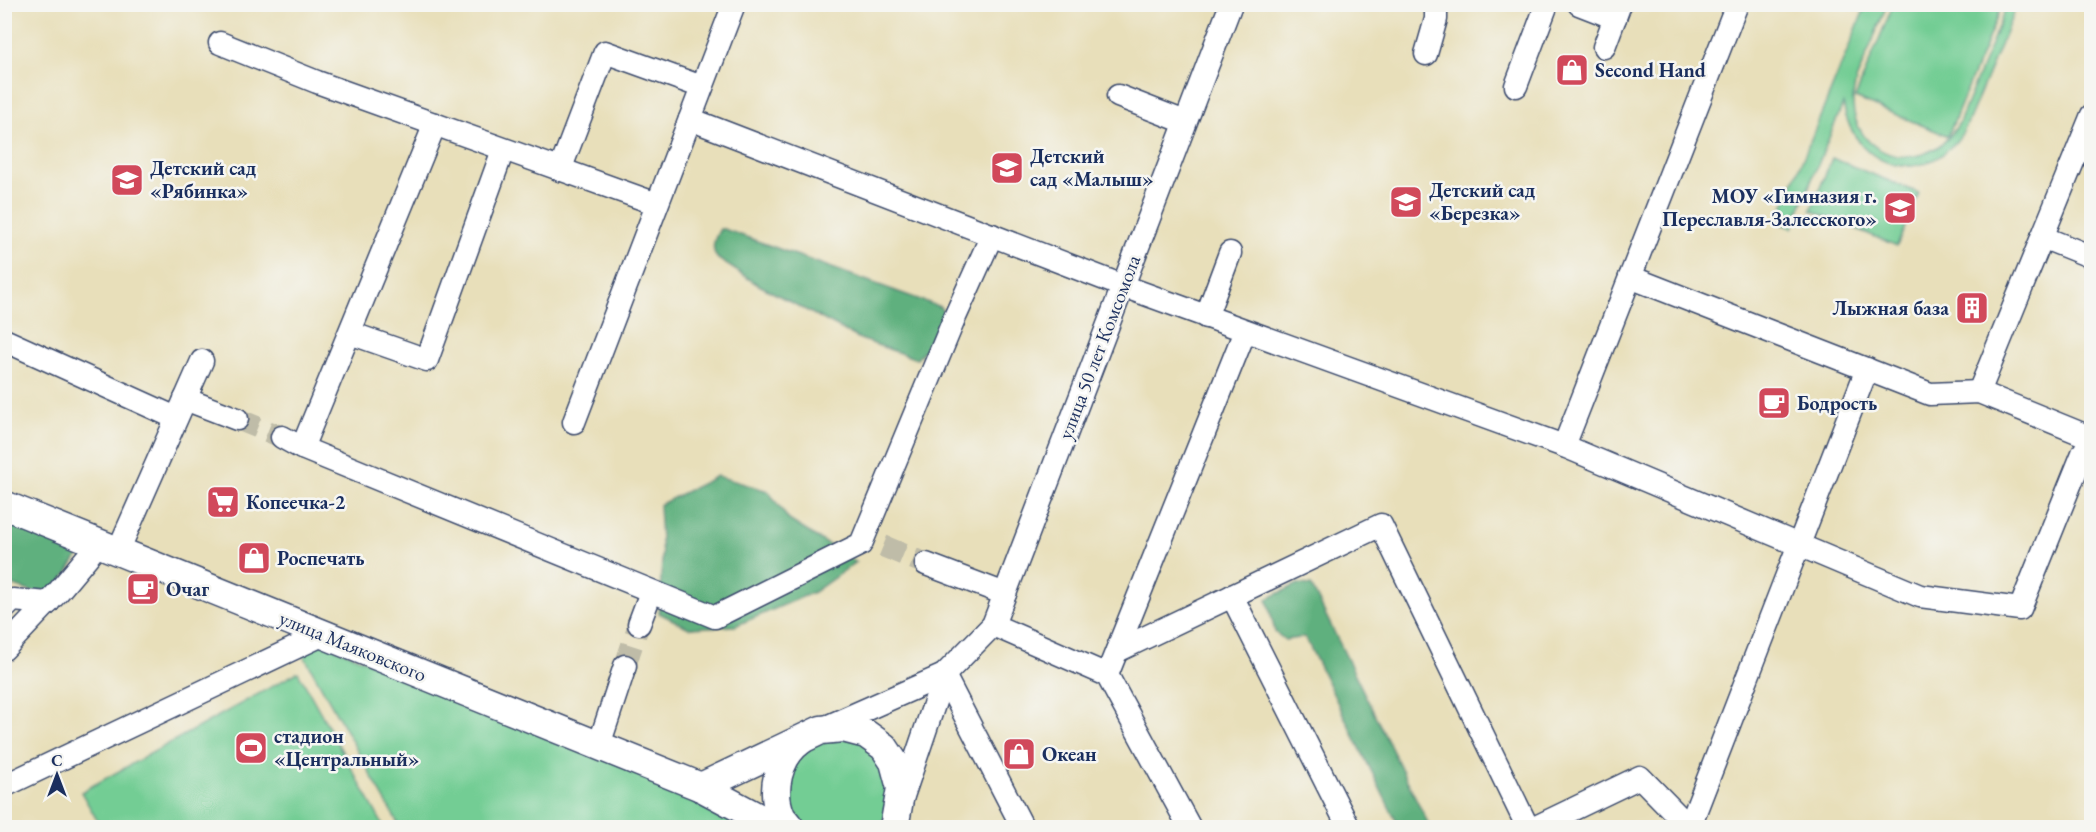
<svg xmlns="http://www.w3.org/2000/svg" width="2096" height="832" viewBox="0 0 2096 832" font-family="'EB Garamond',serif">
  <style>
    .green { fill: #73cd94; stroke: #477e79; stroke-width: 1.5 }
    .forest { fill: #5eb07e; stroke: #3c706e; stroke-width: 1.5 }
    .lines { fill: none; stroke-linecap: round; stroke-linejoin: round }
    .minor-tunnel { stroke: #bfbca8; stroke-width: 22; stroke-dasharray: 22 11; stroke-linecap: butt }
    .minor-casing { stroke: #3a496c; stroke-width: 25 }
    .major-casing { stroke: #3a496c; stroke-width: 31 }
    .minor { stroke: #fff; stroke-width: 22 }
    .major { stroke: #fff; stroke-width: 28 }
    .labels { text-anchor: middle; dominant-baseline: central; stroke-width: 5; stroke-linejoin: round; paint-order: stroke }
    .poi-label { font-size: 20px; font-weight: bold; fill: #1b2f5e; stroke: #f6f6f2; text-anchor: start }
    .street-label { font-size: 20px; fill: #1b2f5e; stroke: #f6f6f2 }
  </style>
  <rect width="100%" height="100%" fill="#f6f6f2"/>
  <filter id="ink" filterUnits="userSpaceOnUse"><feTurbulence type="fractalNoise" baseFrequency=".0167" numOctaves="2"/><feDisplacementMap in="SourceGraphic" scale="12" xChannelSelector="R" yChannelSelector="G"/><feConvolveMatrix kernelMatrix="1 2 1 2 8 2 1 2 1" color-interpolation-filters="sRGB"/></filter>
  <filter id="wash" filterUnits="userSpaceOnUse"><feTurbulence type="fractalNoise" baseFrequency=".008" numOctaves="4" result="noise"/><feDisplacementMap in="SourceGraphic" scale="24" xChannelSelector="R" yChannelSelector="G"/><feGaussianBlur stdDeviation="1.35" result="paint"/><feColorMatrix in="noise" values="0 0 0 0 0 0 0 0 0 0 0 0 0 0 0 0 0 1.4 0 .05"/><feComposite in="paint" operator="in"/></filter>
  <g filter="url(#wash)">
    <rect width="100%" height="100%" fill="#e8dfba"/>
    <g class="green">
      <path d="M1866,5h21l-31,76c-20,71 66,106 103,42l48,-118h10l-51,122c-35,63 -111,46 -123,-23l-51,124 -15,-6z"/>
      <polygon points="1893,5 2002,5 1948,136 1855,98"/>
      <polygon points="1832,158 1919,193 1897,246 1811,210"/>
      <polygon points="322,643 697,795 756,827 400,827 302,652"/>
      <polygon points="298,672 384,827 101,827 81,792"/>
      <polygon points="818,735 869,741 896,788 881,827 795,828 784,812 787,762"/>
    </g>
    <g class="forest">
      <path d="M720,229h4l216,78 6,8 -12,23 -17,21 -57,-20 -103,-55 -39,-25c-8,-10 -4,-20 2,-30z"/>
      <polygon points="717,476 768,491 789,520 856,562 814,592 735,626 689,628 659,613 662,559 659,505"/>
      <polygon points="4,516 66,541 79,555 51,598 5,583"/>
      <polygon points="1298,584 1311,585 1430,827 1399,827 1305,637 1285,640 1275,632 1267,599"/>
    </g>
  </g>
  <g filter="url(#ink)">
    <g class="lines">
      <g class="minor-tunnel">
        <polyline points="237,419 282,437"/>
        <polyline points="883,546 926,564"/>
        <polyline points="625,666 639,624"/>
      </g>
      <g class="minor-casing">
        <g id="minor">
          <polyline points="1579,4 1615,18"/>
          <polyline points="220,43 317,82 657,204"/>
          <polyline points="1604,47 1620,4"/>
          <polyline points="1426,54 1436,19 1436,4"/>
          <polyline points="1516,86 1547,4"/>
          <polyline points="1118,96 1185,122"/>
          <polyline points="690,119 1123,286 1564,446 1920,596 2020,609 2083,453 2092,439"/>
          <polyline points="560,170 605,52 702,87"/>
          <polyline points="2042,237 2092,257"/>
          <polyline points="1630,277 1930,394 1979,392 2092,438"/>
          <polyline points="1206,317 1230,253"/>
          <polyline points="350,333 427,360 503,150"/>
          <polyline points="4,340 176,418"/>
          <polyline points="1979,392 2092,115"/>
          <polyline points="185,399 237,419"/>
          <polyline points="574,422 734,4"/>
          <polyline points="282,437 302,448 715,617 861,544 955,317 992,235"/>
          <polyline points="1564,446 1737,4"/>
          <polyline points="302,448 435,124"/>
          <polyline points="118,551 202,361"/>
          <polyline points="926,564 1005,594"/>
          <polyline points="1232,596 1349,828"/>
          <polyline points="4,609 13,600 48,603"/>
          <polyline points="639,624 651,592"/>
          <polyline points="993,625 1107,675 1245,331"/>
          <polyline points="4,649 58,592 99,543"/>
          <polyline points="1117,651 1381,525 1528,828"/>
          <polyline points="944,675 1023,828"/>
          <polyline points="1107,675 1190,828"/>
          <polyline points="824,728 944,675 993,625 1231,4"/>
          <polyline points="599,745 625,666"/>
          <polyline points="4,786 324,634"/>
          <polyline points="902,799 944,675"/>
          <polyline points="1534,828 1640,777 1690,828"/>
          <polyline points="1689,828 1867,369"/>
        </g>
      </g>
      <g class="major-casing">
        <g id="major">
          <polyline points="4,505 701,787 778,828"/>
          <polyline points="701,787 821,730 843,728 866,734 884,747 894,762 901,788 894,828"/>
          <path d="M790,828c-2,-4 -7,-8 -9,-12 -11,-25 -3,-59 19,-75"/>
        </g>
      </g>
      <use href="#minor" class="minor"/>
      <use href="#major" class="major"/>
    </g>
  </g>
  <defs>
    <g id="shop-square" transform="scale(1.725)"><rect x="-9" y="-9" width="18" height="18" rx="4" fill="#d1495b" stroke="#f6f6f2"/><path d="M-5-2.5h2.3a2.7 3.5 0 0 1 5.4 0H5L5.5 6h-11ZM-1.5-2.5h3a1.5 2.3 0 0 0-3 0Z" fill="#fff"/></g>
    <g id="school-square" transform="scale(1.725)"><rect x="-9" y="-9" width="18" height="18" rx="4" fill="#d1495b" stroke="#f6f6f2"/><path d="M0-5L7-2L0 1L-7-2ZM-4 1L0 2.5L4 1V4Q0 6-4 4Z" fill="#fff"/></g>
    <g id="building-square" transform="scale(1.725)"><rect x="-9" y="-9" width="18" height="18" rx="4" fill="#d1495b" stroke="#f6f6f2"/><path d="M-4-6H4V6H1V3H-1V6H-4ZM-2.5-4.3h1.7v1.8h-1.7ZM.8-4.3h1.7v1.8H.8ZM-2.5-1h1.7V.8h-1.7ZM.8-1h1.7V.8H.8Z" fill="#fff"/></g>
    <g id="cafe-square" transform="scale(1.725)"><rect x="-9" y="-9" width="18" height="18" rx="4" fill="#d1495b" stroke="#f6f6f2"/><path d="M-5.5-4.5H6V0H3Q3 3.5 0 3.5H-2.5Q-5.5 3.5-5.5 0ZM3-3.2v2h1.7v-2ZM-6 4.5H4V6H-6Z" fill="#fff"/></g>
    <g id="supermarket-square" transform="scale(1.725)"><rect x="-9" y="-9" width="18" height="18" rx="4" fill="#d1495b" stroke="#f6f6f2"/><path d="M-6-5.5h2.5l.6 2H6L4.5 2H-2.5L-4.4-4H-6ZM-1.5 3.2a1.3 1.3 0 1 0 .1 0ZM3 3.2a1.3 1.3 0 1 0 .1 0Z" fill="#fff"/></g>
    <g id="stadium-square" transform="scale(1.725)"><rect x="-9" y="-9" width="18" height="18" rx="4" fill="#d1495b" stroke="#f6f6f2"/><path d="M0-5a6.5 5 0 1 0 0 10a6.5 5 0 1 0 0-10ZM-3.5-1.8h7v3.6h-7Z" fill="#fff"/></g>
  </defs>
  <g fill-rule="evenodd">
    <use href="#shop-square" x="1572" y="70"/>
    <use href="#school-square" x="1007" y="168"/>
    <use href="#school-square" x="127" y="180"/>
    <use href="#school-square" x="1406" y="202"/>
    <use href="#school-square" x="1900" y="208"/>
    <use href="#building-square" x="1972" y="308"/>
    <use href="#cafe-square" x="1774" y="403"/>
    <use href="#supermarket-square" x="223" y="502"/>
    <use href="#shop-square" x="254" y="558"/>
    <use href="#cafe-square" x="143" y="589"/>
    <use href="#stadium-square" x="251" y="748"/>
    <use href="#shop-square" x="1019" y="754"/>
  </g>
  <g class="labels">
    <g class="poi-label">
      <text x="1595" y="70">Second Hand</text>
      <text x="1030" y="156">Детский<tspan x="1030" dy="23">сад «Малыш»</tspan></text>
      <text x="150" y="168">Детский сад<tspan x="150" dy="23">«Рябинка»</tspan></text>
      <text x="1429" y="190">Детский сад<tspan x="1429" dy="23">«Березка»</tspan></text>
      <text x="1877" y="196" text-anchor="end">МОУ «Гимназия г.<tspan x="1877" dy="23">Переславля-Залесского»</tspan></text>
      <text x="1949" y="308" text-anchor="end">Лыжная база</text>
      <text x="1797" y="403">Бодрость</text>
      <text x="246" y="502">Копеечка-2</text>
      <text x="277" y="558">Роспечать</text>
      <text x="166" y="589">Очаг</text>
      <text x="274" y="736">стадион<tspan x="274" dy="23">«Центральный»</tspan></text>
      <text x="1042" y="754">Океан</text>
    </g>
    <g class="street-label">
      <text transform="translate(1099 347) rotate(-69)">улица 50 лет Комсомола</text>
      <text transform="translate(353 646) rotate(22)">улица Маяковского</text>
    </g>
  </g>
  <rect width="2096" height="832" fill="none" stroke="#f6f6f2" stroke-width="24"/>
  <g transform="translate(57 775)" stroke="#f6f6f2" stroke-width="4.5" paint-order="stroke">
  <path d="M0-4.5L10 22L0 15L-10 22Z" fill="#1b2f5e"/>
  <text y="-9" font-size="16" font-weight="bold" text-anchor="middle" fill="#1b2f5e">С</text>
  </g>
</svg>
